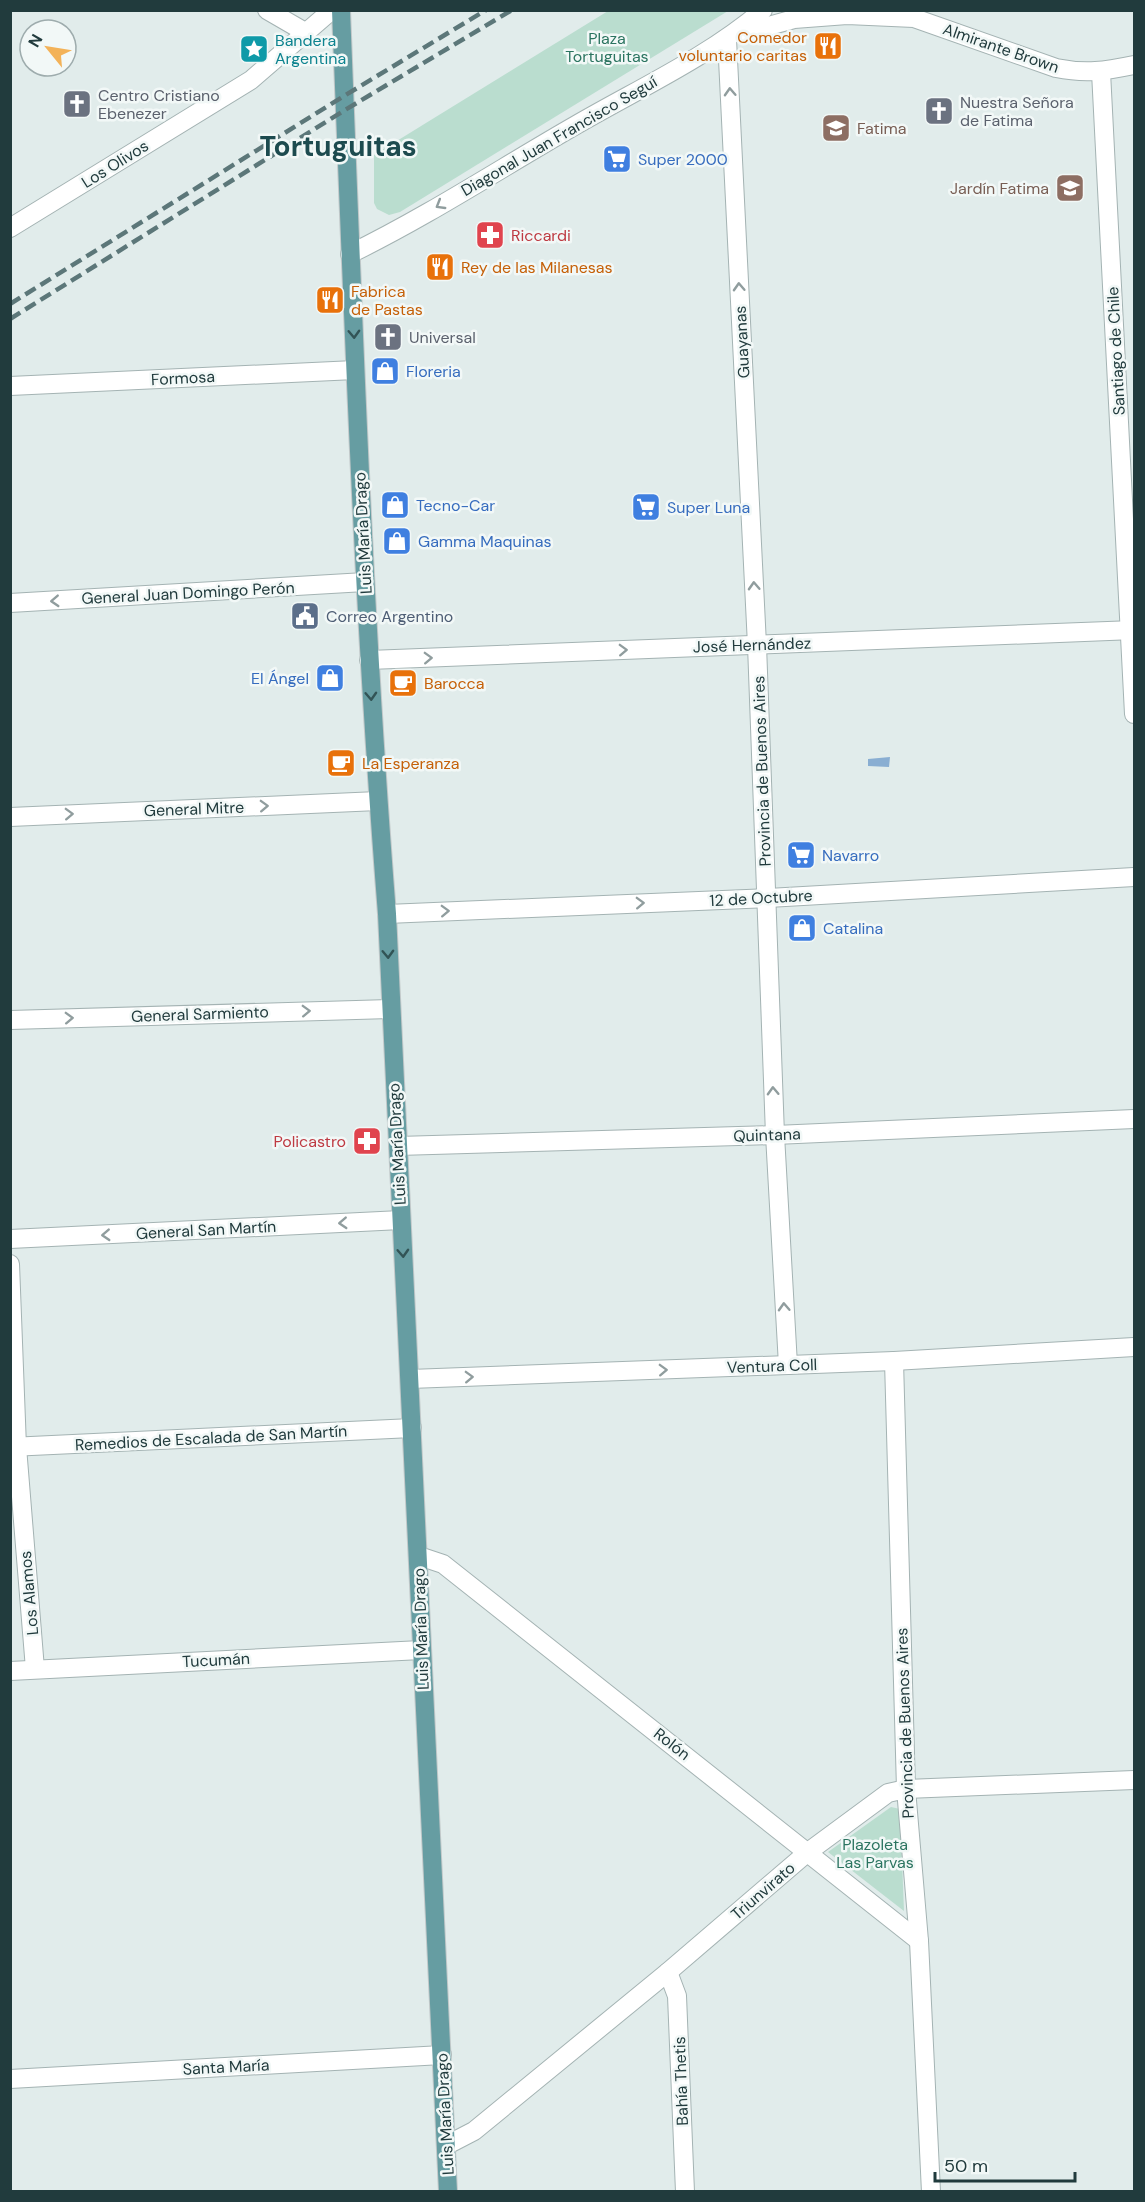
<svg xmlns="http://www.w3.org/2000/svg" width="1145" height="2202" viewBox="0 0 1145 2202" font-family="'DM Sans',sans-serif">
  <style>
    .green { fill: #baddcf }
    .water { fill: #89aed2 }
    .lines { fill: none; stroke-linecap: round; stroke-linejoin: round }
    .minor-casing { stroke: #a4b3b3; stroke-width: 20 }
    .major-casing { stroke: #c1c8c9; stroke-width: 20 }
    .minor { stroke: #fff; stroke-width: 18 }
    .major { stroke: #669da2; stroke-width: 18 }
    .rail { stroke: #5c7779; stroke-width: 4.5; stroke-dasharray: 12 6; stroke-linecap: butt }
    .oneway { stroke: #909d9e }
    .oneway2 { stroke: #325456 }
    .labels { text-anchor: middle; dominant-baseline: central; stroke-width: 5; stroke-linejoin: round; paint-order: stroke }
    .food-label { font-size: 16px; fill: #c56008; stroke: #f2f8f7; text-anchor: start }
    .park-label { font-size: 16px; fill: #2b7460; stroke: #f2f8f7 }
    .culture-label { font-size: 16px; fill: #0d838f; stroke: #f2f8f7; text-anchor: start }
    .street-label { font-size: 16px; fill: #213b3d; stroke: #f2f8f7 }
    .worship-label { font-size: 16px; fill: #5b616d; stroke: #f2f8f7; text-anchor: start }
    .education-label { font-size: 16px; fill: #785e54; stroke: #f2f8f7; text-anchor: start }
    .shop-label { font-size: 16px; fill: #366cbe; stroke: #f2f8f7; text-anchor: start }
    .health-label { font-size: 16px; fill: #be3a42; stroke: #f2f8f7; text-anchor: start }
    .service-label { font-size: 16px; fill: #4e5e75; stroke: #f2f8f7; text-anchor: start }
    .town-label { font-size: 28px; font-weight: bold; fill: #1d4b4f; stroke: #f2f8f7 }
  </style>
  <rect width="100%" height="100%" fill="#e1eceb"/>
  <g class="green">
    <polygon points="608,11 728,11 400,212 389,215 377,209 374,203 374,155"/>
    <polygon points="891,1807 900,1809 904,1911 828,1852"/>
  </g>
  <polygon class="water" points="890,757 889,767 868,766 868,759"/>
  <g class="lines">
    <g class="minor-casing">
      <g id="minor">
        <polyline points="267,10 305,32"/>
        <path d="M743,33l51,-14 53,-4 67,3 142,50c30,6 49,3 78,-3"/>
        <polyline points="727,39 757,645 775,1135 788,1365"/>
        <polyline points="1101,72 1134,714"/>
        <polyline points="10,228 251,80 332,10"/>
        <path d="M350,254c78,-38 151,-86 226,-129 62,-36 132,-68 187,-115"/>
        <polyline points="10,386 355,370"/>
        <polyline points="10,603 365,582"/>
        <polyline points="369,660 1134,630"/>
        <polyline points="10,817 378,801"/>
        <polyline points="387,914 768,898 1134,877"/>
        <polyline points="10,1020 390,1009"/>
        <polyline points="398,1146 775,1135 1134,1119"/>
        <polyline points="10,1239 401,1220"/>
        <polyline points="10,1264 17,1447 35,1669"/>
        <polyline points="894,1361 906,1789 919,1941 931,2192"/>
        <polyline points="410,1379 894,1361 1134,1347"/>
        <polyline points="10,1447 412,1428"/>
        <polyline points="419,1556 443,1564 919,1941"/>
        <polyline points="10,1671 421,1650"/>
        <polyline points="668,1972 677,1996 685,2192"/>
        <polyline points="10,2079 442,2055"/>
        <polyline points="447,2145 474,2131 668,1972 808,1852 888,1793 906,1789 1134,1780"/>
      </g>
    </g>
    <g class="major-casing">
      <path id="major" d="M341,10c12,302 22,603 46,904l61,1278"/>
    </g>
    <use href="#minor" class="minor"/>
    <use href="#major" class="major"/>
    <g class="rail">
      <polyline points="10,304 344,96 486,10"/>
      <polyline points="10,319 345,110 512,10"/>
    </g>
  </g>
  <defs><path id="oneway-chevron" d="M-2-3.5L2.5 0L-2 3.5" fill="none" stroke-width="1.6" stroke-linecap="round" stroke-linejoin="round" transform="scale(1.5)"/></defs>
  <g class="oneway">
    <use href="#oneway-chevron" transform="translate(730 92) rotate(-93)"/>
    <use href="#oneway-chevron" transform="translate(440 205) rotate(149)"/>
    <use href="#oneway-chevron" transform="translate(739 287) rotate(-93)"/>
    <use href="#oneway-chevron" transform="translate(754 586) rotate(-93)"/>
    <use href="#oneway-chevron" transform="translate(55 601) rotate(177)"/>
    <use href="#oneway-chevron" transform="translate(623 650) rotate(-2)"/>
    <use href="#oneway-chevron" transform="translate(428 658) rotate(-2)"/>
    <use href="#oneway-chevron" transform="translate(264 806) rotate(-2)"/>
    <use href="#oneway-chevron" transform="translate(69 814) rotate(-2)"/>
    <use href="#oneway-chevron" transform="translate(640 903) rotate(-2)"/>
    <use href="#oneway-chevron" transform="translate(445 911) rotate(-2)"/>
    <use href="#oneway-chevron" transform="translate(306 1011) rotate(-2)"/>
    <use href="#oneway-chevron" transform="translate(69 1018) rotate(-2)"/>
    <use href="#oneway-chevron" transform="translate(773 1091) rotate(-92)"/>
    <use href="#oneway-chevron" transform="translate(343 1223) rotate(177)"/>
    <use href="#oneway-chevron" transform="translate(106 1235) rotate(177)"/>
    <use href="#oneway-chevron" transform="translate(784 1307) rotate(-93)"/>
    <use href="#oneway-chevron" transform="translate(663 1370) rotate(-2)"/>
    <use href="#oneway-chevron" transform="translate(469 1377) rotate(-2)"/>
  </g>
  <g class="oneway2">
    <use href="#oneway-chevron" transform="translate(354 334) rotate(88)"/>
    <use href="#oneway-chevron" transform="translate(371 696) rotate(87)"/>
    <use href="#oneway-chevron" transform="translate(388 954) rotate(88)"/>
    <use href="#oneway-chevron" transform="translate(403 1253) rotate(87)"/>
  </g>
  <defs>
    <g id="restaurant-square" transform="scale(1.5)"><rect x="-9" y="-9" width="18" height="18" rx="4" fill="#e8710a" stroke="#f2f8f7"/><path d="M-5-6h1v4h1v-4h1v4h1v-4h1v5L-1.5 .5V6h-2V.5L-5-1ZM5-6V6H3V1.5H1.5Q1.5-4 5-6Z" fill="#fff"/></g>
    <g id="sight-square" transform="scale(1.5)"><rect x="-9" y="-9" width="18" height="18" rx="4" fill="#0f9aa8" stroke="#f2f8f7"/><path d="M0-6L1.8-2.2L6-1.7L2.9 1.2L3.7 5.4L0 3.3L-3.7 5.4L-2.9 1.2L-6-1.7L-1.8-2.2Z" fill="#fff"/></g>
    <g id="church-square" transform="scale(1.5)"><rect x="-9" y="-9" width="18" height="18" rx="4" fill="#6b7280" stroke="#f2f8f7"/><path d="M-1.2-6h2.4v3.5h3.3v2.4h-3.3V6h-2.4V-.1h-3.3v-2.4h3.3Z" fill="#fff"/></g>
    <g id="school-square" transform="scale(1.5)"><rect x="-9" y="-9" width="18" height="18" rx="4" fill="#8d6e63" stroke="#f2f8f7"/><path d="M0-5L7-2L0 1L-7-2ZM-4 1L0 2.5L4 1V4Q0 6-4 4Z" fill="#fff"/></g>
    <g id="supermarket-square" transform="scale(1.5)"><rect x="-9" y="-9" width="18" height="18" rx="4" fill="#3f7fe0" stroke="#f2f8f7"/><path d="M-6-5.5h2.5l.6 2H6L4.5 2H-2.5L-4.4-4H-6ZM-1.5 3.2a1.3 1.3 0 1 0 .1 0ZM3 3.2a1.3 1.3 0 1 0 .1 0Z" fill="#fff"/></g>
    <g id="pharmacy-square" transform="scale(1.5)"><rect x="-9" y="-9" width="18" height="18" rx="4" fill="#e0444e" stroke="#f2f8f7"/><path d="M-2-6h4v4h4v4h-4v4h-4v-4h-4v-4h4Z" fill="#fff"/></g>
    <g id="shop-square" transform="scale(1.5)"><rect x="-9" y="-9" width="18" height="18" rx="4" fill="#3f7fe0" stroke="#f2f8f7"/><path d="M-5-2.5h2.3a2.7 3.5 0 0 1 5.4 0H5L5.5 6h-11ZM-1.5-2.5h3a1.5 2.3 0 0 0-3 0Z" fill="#fff"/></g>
    <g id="civic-square" transform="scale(1.5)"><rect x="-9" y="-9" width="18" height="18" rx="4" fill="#5c6f8a" stroke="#f2f8f7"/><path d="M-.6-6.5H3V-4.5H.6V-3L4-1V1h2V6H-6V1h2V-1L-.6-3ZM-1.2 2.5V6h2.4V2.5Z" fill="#fff"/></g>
    <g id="cafe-square" transform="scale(1.5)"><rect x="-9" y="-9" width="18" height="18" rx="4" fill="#e8710a" stroke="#f2f8f7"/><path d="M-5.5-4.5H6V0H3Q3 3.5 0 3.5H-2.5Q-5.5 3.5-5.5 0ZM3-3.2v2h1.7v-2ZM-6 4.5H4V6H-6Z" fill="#fff"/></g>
  </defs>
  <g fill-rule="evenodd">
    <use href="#restaurant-square" x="828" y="46"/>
    <use href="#sight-square" x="254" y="49"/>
    <use href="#church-square" x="77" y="104"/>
    <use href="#church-square" x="939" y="111"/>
    <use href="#school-square" x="836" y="128"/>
    <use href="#supermarket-square" x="617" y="159"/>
    <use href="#school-square" x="1070" y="188"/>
    <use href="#pharmacy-square" x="490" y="235"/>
    <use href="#restaurant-square" x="440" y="267"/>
    <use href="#restaurant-square" x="330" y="300"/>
    <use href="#church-square" x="388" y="337"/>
    <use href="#shop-square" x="385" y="371"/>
    <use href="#shop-square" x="395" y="505"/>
    <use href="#supermarket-square" x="646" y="507"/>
    <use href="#shop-square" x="397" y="541"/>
    <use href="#civic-square" x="305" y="616"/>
    <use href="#shop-square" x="330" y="678"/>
    <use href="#cafe-square" x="403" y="683"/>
    <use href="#cafe-square" x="341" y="763"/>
    <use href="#supermarket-square" x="801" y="855"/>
    <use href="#shop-square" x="802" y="928"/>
    <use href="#pharmacy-square" x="367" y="1141"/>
  </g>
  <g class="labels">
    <g class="food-label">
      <text x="807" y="37" text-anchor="end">Comedor<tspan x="807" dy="18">voluntario caritas</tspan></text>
      <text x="461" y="267">Rey de las Milanesas</text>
      <text x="351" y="291">Fabrica<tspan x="351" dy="18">de Pastas</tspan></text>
      <text x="424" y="683">Barocca</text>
      <text x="362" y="763">La Esperanza</text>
    </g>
    <g class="park-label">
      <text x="607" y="38">Plaza<tspan x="607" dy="18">Tortuguitas</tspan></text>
      <text x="875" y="1844">Plazoleta<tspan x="875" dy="18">Las Parvas</tspan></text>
    </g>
    <g class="culture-label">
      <text x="275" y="40">Bandera<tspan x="275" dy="18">Argentina</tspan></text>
    </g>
    <g class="street-label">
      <text transform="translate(1001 48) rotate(19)">Almirante Brown</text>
      <text transform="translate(559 136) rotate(-30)">Diagonal Juan Francisco Seguí</text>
      <text transform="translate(115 164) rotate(-32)">Los Olivos</text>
      <text transform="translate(742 342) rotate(-93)">Guayanas</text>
      <text transform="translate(1116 351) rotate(-93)">Santiago de Chile</text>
      <text transform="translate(183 378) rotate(-3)">Formosa</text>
      <text transform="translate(363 533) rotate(-93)">Luis María Drago</text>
      <text transform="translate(188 593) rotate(-3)">General Juan Domingo Perón</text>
      <text transform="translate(752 645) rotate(-2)">José Hernández</text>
      <text transform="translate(762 771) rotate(-92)">Provincia de Buenos Aires</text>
      <text transform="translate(194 809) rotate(-2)">General Mitre</text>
      <text transform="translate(761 898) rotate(-3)">12 de Octubre</text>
      <text transform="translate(200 1014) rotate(-2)">General Sarmiento</text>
      <text transform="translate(767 1135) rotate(-2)">Quintana</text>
      <text transform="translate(397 1144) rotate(-93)">Luis María Drago</text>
      <text transform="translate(206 1230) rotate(-3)">General San Martín</text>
      <text transform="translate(772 1366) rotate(-2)">Ventura Coll</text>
      <text transform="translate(211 1438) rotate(-3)">Remedios de Escalada de San Martín</text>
      <text transform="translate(29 1593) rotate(-95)">Los Alamos</text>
      <text transform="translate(421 1629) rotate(-92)">Luis María Drago</text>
      <text transform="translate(216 1660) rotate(-3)">Tucumán</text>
      <text transform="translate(905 1723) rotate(-92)">Provincia de Buenos Aires</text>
      <text transform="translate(672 1744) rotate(38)">Rolón</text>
      <text transform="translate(763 1891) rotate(-41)">Triunvirato</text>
      <text transform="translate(226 2067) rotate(-3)">Santa María</text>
      <text transform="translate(681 2081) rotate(-92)">Bahía Thetis</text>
      <text transform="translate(445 2114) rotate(-93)">Luis María Drago</text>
    </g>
    <g class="worship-label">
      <text x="98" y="95">Centro Cristiano<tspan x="98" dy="18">Ebenezer</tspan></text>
      <text x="960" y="102">Nuestra Señora<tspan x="960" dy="18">de Fatima</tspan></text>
      <text x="409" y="337">Universal</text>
    </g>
    <g class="education-label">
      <text x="857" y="128">Fatima</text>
      <text x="1049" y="188" text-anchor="end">Jardín Fatima</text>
    </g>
    <g class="shop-label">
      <text x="638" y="159">Super 2000</text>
      <text x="406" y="371">Floreria</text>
      <text x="416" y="505">Tecno-Car</text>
      <text x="667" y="507">Super Luna</text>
      <text x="418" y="541">Gamma Maquinas</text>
      <text x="309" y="678" text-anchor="end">El Ángel</text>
      <text x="822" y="855">Navarro</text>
      <text x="823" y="928">Catalina</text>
    </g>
    <g class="health-label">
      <text x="511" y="235">Riccardi</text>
      <text x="346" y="1141" text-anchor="end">Policastro</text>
    </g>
    <g class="service-label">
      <text x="326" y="616">Correo Argentino</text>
    </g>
    <g class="town-label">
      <text x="338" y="146">Tortuguitas</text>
    </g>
  </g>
  <rect width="1145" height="2202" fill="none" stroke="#213b3d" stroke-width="24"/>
  <g transform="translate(48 48) rotate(300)"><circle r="28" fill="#f2f8f7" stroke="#9eacad" stroke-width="1.5"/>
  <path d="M0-4.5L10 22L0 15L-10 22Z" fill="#f3b258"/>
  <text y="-9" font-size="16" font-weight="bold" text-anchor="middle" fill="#213b3d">N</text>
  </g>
  <path d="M935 2172v9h140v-9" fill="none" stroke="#213b3d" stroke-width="3"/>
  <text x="944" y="2172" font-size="18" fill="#213b3d" stroke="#f2f8f7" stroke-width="4.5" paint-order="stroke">50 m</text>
</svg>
